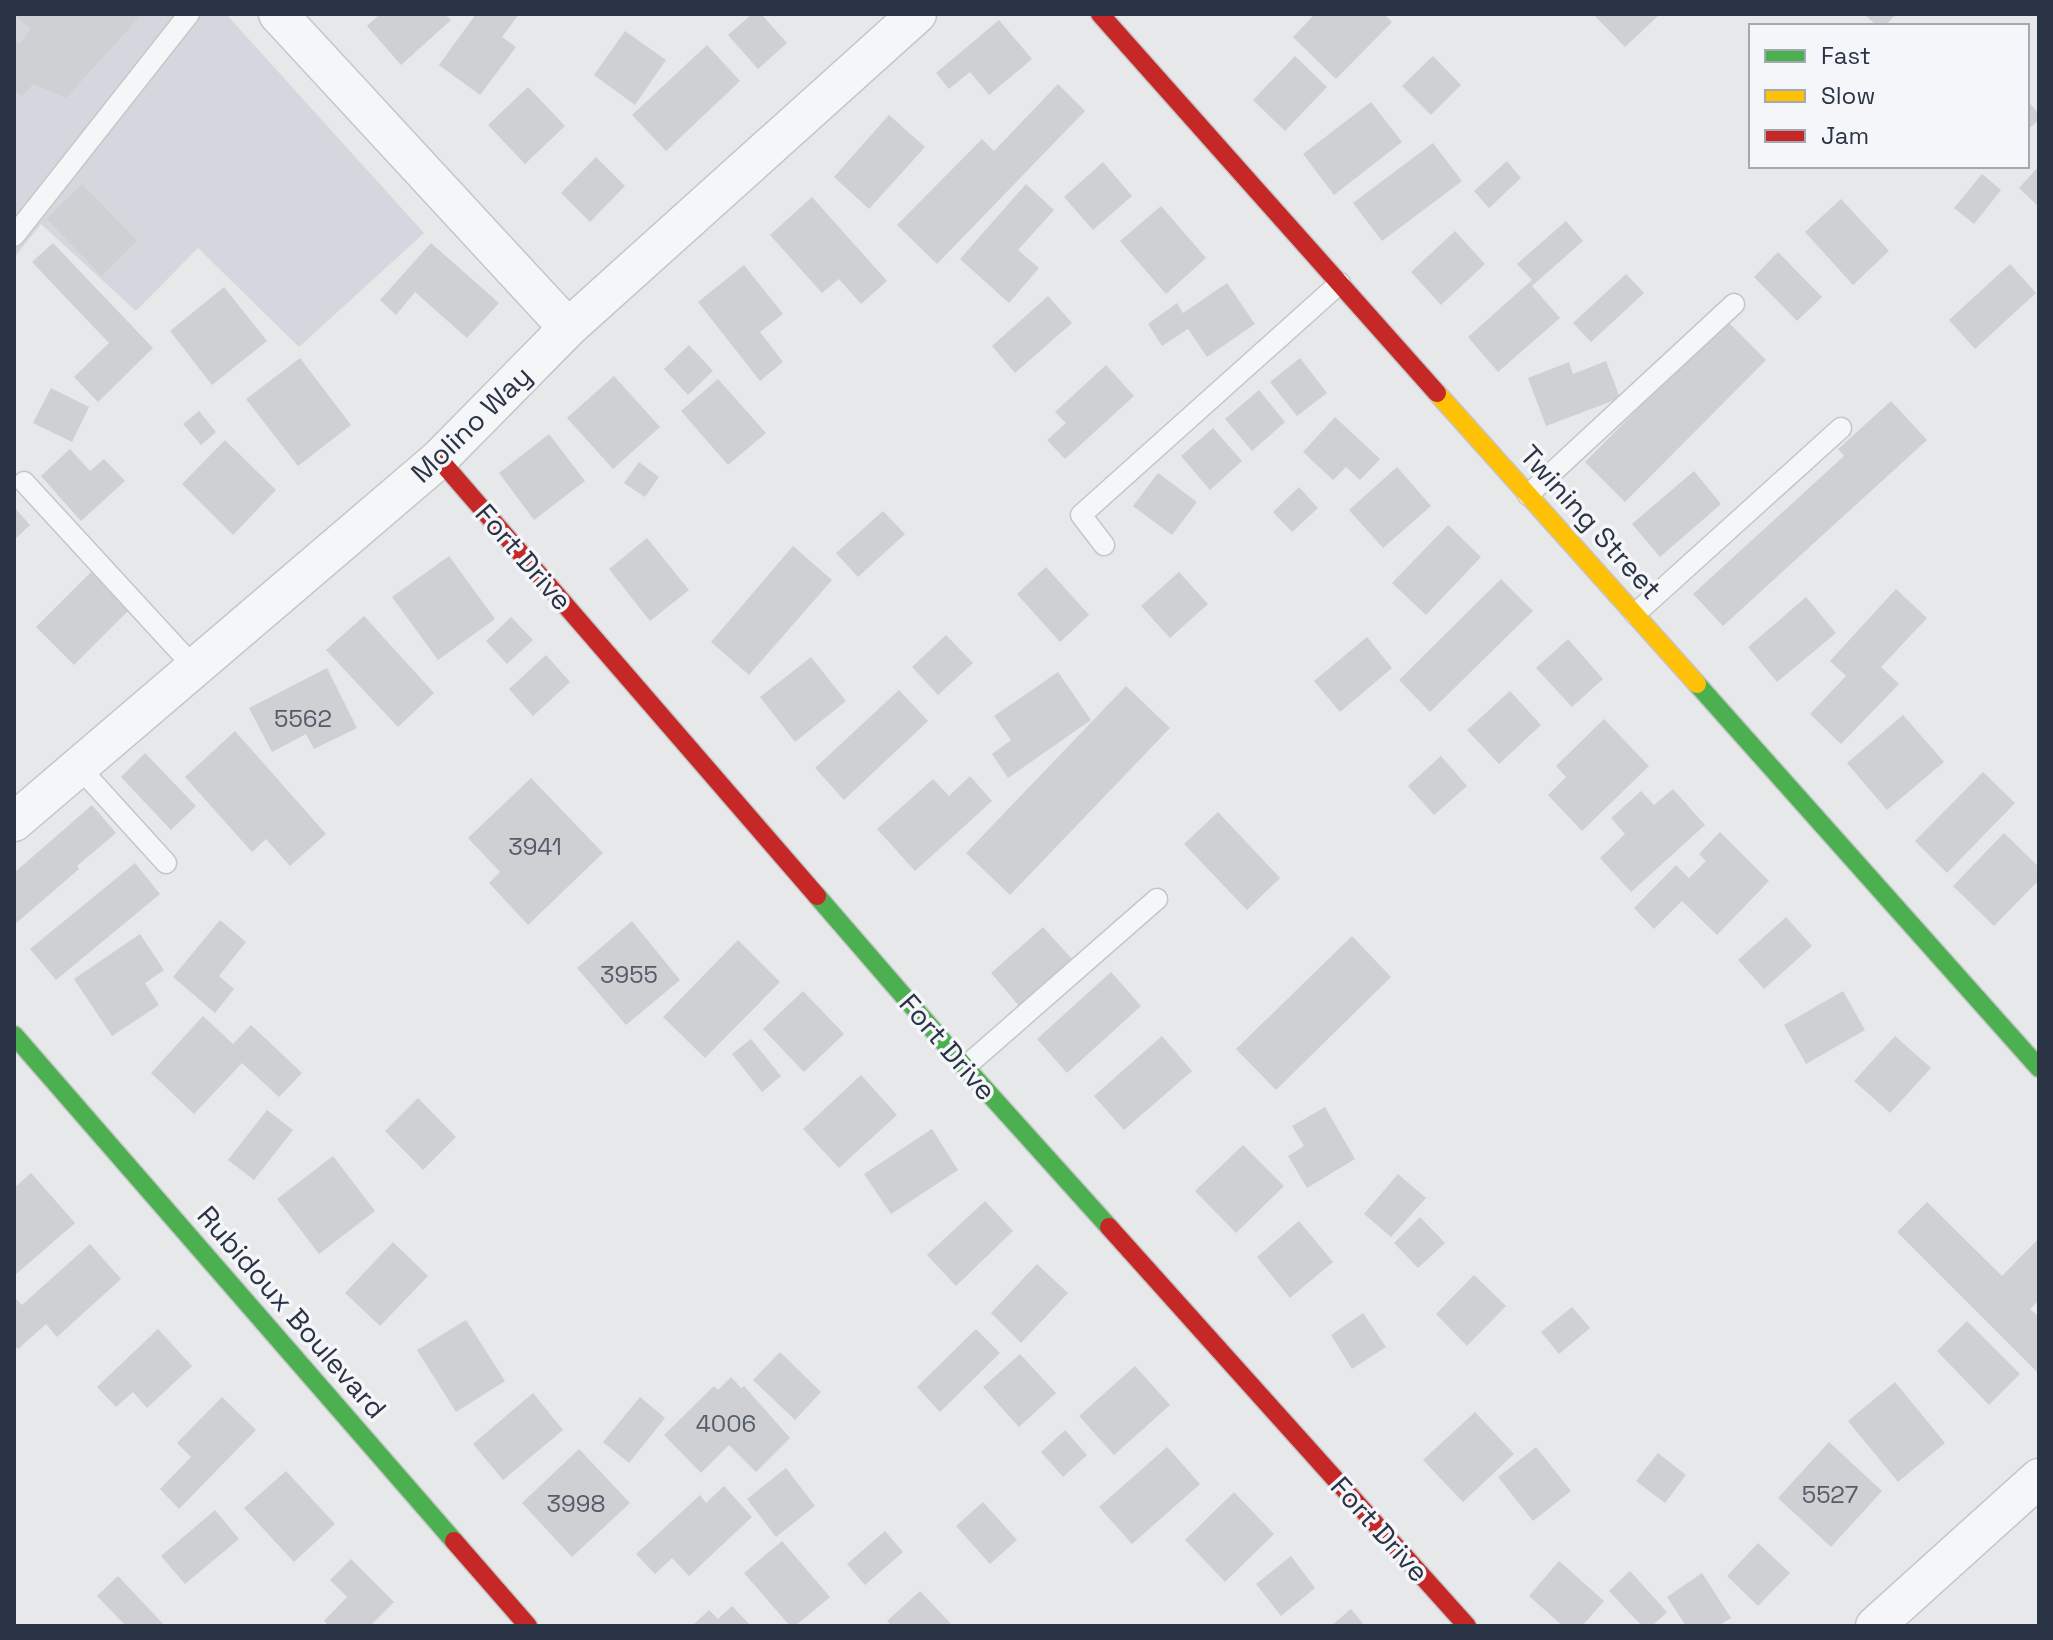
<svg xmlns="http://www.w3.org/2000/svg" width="2053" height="1640" viewBox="0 0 2053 1640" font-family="'Space Grotesk',sans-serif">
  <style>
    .built { fill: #d4d7dd }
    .building { fill: #ced0d3 }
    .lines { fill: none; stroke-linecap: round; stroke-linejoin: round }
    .lane-casing { stroke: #c4c6c8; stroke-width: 23 }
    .street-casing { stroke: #c4c6c8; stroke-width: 41 }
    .fast-casing { stroke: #c4c6c8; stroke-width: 21 }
    .slow-casing { stroke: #c4c6c8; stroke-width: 21 }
    .jam-casing { stroke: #c4c6c8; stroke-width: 21 }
    .lane { stroke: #f5f6f7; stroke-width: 20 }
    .street { stroke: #f5f6f7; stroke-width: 38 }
    .fast { stroke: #4caf50; stroke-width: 18 }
    .slow { stroke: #ffc107; stroke-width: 18 }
    .jam { stroke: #c62828; stroke-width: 18 }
    .labels { text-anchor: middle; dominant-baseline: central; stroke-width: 7; stroke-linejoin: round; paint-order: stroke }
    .number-label { font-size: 24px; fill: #545c69 }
    .street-label { font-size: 28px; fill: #2b3445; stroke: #f4f6f9 }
  </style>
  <rect width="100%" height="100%" fill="#e6e8ea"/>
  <polygon class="built" points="14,14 226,14 424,233 299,347 198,248 136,311 41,224 14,258"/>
  <g class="building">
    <polygon points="14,14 142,14 66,98 33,84 22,96 14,89 14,40 20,43 31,29"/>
    <polygon points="380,14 412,14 414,17 417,14 445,14 451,20 401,65 367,26"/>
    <polygon points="476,14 519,14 502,37 516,47 480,95 439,65"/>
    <polygon points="752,14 761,14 787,43 758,69 728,35"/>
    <polygon points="1315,14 1384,14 1392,22 1336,79 1293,37"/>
    <polygon points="1593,14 1660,14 1625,47"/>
    <polygon points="1864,14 1896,14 1885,26 1877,26"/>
    <polygon points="999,20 1032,59 989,95 970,72 949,89 936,73"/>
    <polygon points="625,31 666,60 635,105 594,75"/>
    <polygon points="707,45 740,81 666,151 632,115"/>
    <polygon points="1295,56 1327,87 1285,131 1253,100"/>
    <polygon points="1433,56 1461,85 1431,115 1402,86"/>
    <polygon points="1058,84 1085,111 937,264 897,225 982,139 994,151"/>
    <polygon points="528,87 565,126 525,164 488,125"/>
    <polygon points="2027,100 2039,114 2039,120 2027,130"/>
    <polygon points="1371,102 1402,142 1334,195 1303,154"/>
    <polygon points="889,115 925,147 869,209 834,177"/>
    <polygon points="1433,143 1462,181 1382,241 1353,203"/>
    <polygon points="596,157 625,186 590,222 561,193"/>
    <polygon points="1507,161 1521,178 1489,208 1474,191"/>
    <polygon points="1103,162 1132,196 1093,230 1064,197"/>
    <polygon points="2039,166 2039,207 2019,188"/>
    <polygon points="1982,174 2001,190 1974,224 1954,208"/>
    <polygon points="82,184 137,241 102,276 47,219"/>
    <polygon points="1026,184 1054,210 1018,250 1039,268 1009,303 960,259"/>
    <polygon points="812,197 887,281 861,304 839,279 822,293 770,235"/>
    <polygon points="1841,199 1889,251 1853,285 1805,232"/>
    <polygon points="1161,206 1206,258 1166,294 1120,241"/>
    <polygon points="1566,221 1583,241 1532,286 1560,318 1498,372 1468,337 1532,280 1517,264"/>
    <polygon points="1455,231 1485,264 1441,305 1411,272"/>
    <polygon points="53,243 153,348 98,402 74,377 109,343 32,262"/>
    <polygon points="431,243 499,303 467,338 415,292 396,315 380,300"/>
    <polygon points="1778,252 1822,297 1797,321 1754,277"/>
    <polygon points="2010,264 2036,293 1975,349 1949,320"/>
    <polygon points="744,265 783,314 760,332 783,362 760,381 698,302"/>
    <polygon points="1626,274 1644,293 1591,342 1573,323"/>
    <polygon points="1227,283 1255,324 1207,357 1188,329 1162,346 1148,324 1177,303 1183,313"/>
    <polygon points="224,287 267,341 212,385 170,331"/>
    <polygon points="1048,296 1072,323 1015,373 992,346"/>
    <polygon points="1726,320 1766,360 1625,502 1585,462"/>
    <polygon points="689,345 713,371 688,395 664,369"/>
    <polygon points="300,358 351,425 298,466 246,399"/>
    <polygon points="1300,358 1327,393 1297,416 1270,382"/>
    <polygon points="1606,361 1620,398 1546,426 1528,378 1569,362 1573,374"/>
    <polygon points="1106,365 1134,396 1065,459 1047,440 1066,423 1055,412"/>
    <polygon points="614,376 660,427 613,469 567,418"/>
    <polygon points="718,379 766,433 728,465 681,411"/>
    <polygon points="51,388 89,407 72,442 33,423"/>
    <polygon points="1259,390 1285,422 1252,451 1225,419"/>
    <polygon points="1891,401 1927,440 1723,626 1693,594 1844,456 1838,449"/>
    <polygon points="199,411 216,432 201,445 183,424"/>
    <polygon points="1335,417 1380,459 1360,480 1346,467 1333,480 1303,452"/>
    <polygon points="1213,428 1242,461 1210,490 1181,456"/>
    <polygon points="549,434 585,481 534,520 499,473"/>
    <polygon points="225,440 276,490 233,535 182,484"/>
    <polygon points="70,449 90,471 104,459 125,481 81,521 41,476"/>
    <polygon points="639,462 659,477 645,497 624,483"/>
    <polygon points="1397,467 1431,506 1383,548 1349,510"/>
    <polygon points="1694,471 1721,504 1660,557 1632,524"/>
    <polygon points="1158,473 1197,502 1172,535 1133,506"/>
    <polygon points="1299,487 1318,508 1292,532 1273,512"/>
    <polygon points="14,507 30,525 14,540"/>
    <polygon points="883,511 905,534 858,577 836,553"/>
    <polygon points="1448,525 1481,557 1426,615 1392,583"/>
    <polygon points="647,538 689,590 650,621 609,569"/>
    <polygon points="793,546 832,580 749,675 711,642"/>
    <polygon points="449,556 495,619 438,660 392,597"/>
    <polygon points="1046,567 1089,615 1060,642 1017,594"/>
    <polygon points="91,572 129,610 74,665 36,627"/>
    <polygon points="1179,572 1208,604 1170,638 1141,606"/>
    <polygon points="1501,579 1533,611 1430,712 1399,680"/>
    <polygon points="1896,589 1927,618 1881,667 1899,684 1841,744 1810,714 1846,676 1830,661"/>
    <polygon points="1806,597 1836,633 1777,682 1748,647"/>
    <polygon points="364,616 434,693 398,727 326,650"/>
    <polygon points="511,617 533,640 507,664 486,641"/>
    <polygon points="946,635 973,663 938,695 912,667"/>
    <polygon points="1367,637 1392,668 1340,712 1314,681"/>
    <polygon points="1568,639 1603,679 1572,707 1536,668"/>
    <polygon points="546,655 570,682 533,716 509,689"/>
    <polygon points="811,657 846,701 795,742 760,697"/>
    <polygon points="327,668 357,728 314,749 306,734 272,752 249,708"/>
    <polygon points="1058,672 1091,720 1008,778 992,754 1011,740 994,716"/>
    <polygon points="1126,686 1170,728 1010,895 966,853"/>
    <polygon points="899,690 928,721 844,800 815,768"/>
    <polygon points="1510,691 1541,725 1499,764 1467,730"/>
    <polygon points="1903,715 1944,762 1887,810 1847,763"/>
    <polygon points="1604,719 1649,766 1582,831 1548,795 1566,777 1556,766"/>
    <polygon points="235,731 326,834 290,866 266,839 252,852 185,777"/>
    <polygon points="145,753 196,806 171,830 121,777"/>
    <polygon points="1441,756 1467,786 1434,815 1408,786"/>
    <polygon points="1983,772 2015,803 1947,873 1915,841"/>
    <polygon points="970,776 992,801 915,871 877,829 933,779 949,796"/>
    <polygon points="531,778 603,853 528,925 489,883 500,872 468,838"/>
    <polygon points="1673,789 1705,825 1631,892 1600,858 1625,834 1611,818 1641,791 1654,805"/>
    <polygon points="92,805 116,833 77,866 79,869 14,925 14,873"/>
    <polygon points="1218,812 1280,878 1247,910 1184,844"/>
    <polygon points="1720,832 1769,881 1717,935 1682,901 1654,929 1634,908 1676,865 1689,878 1706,861 1699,854"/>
    <polygon points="2004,833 2039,867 2039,880 1994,926 1953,886"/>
    <polygon points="135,863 160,894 56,980 30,949"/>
    <polygon points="1786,917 1812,946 1764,989 1738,960"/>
    <polygon points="220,920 246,942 219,976 234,989 215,1013 173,977"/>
    <polygon points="632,921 680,980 626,1025 577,968"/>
    <polygon points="1043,927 1072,959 1019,1006 991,973"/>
    <polygon points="140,934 164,970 145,983 159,1005 112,1036 74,979"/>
    <polygon points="1352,936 1391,977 1276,1090 1236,1049"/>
    <polygon points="738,940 780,982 705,1058 663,1017"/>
    <polygon points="1111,972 1141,1006 1067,1073 1037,1039"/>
    <polygon points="803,991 844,1034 804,1072 763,1029"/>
    <polygon points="1843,991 1865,1030 1806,1064 1784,1025"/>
    <polygon points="203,1016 233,1044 251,1025 302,1073 279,1097 242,1063 194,1114 151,1073"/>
    <polygon points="1162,1036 1192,1071 1124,1130 1094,1096"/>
    <polygon points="1895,1036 1931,1068 1890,1113 1854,1081"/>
    <polygon points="751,1039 781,1076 762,1092 732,1054"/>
    <polygon points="861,1075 897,1115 839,1168 803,1129"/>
    <polygon points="418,1098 456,1137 423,1170 385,1131"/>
    <polygon points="1325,1107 1355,1159 1307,1188 1288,1156 1304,1146 1292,1126"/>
    <polygon points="267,1110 293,1130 254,1180 228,1160"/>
    <polygon points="932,1129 958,1170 891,1214 864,1174"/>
    <polygon points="1243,1145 1284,1186 1236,1233 1195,1191"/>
    <polygon points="333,1156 375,1211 319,1254 277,1199"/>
    <polygon points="31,1173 75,1223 14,1276 14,1188"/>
    <polygon points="1398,1174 1426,1198 1391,1237 1364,1214"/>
    <polygon points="985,1201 1013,1231 956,1286 927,1255"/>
    <polygon points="1927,1202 2002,1276 2039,1238 2039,1300 2030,1309 2039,1317 2039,1374 1897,1232"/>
    <polygon points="1420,1217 1445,1243 1418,1268 1394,1243"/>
    <polygon points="1299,1221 1333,1262 1290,1298 1257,1257"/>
    <polygon points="393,1242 428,1276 380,1326 345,1293"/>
    <polygon points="90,1244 121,1279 57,1337 46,1324 18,1349 14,1345 14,1297 22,1305"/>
    <polygon points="1037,1264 1068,1293 1021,1343 991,1313"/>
    <polygon points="1474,1275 1506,1306 1467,1346 1436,1314"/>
    <polygon points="1572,1307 1590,1328 1559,1354 1541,1332"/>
    <polygon points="1363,1313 1386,1347 1352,1369 1331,1335"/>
    <polygon points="466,1320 505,1381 456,1412 417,1350"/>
    <polygon points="1967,1321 2020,1374 1989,1405 1937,1351"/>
    <polygon points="158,1329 192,1366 147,1408 133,1392 116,1407 97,1387"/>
    <polygon points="976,1329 1000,1353 940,1412 917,1387"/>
    <polygon points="780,1352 821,1392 795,1420 753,1380"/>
    <polygon points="1020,1354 1056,1393 1019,1427 983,1387"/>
    <polygon points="1135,1366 1170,1405 1114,1455 1079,1416"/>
    <polygon points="731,1377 741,1388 744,1386 790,1438 756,1472 729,1445 701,1473 664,1435 714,1386 718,1390"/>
    <polygon points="1895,1382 1945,1443 1898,1482 1848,1421"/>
    <polygon points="533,1393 563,1430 503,1480 473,1444"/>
    <polygon points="222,1397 256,1430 179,1509 160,1489 191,1457 177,1443"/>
    <polygon points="640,1397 665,1418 629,1463 603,1442"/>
    <polygon points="1475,1412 1514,1454 1463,1502 1423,1460"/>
    <polygon points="1065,1430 1087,1455 1063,1477 1041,1452"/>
    <polygon points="1829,1442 1882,1491 1831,1547 1778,1498"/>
    <polygon points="1167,1447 1200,1484 1132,1544 1099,1507"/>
    <polygon points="1536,1447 1571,1491 1533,1521 1498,1477"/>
    <polygon points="579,1449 630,1503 572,1557 522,1503"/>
    <polygon points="1658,1453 1686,1475 1665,1503 1636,1481"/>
    <polygon points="786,1468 815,1506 776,1537 747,1499"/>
    <polygon points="286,1471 335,1524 294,1562 244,1508"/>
    <polygon points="724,1486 752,1517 689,1576 672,1558 655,1574 636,1554 700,1495 706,1503"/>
    <polygon points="1234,1492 1274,1534 1225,1582 1185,1540"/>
    <polygon points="983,1502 1017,1540 990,1564 956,1526"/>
    <polygon points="215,1510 239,1539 185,1584 161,1556"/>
    <polygon points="885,1531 903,1552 865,1585 847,1564"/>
    <polygon points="782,1541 830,1597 795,1626 790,1626 744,1573"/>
    <polygon points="1758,1543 1790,1573 1758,1606 1727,1576"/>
    <polygon points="1291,1556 1315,1588 1281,1616 1256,1584"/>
    <polygon points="351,1559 394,1602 370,1626 329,1626 324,1621 347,1597 330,1580"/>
    <polygon points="1559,1561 1604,1601 1582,1626 1563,1626 1529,1596"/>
    <polygon points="1630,1571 1667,1612 1652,1626 1642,1626 1609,1591"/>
    <polygon points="1702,1573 1731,1618 1718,1626 1686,1626 1667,1597"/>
    <polygon points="118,1576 165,1626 126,1626 97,1596"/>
    <polygon points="920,1591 953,1626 892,1626 887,1621"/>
    <polygon points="732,1606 751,1626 692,1626 709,1610 718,1619"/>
    <polygon points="1351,1609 1365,1626 1331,1626"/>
  </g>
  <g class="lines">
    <g class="lane-casing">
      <g id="lane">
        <polyline points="14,236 189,14"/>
        <polyline points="24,482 194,667"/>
        <polyline points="1528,495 1734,304"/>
        <polyline points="1104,545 1081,515 1340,283"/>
        <polyline points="1635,614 1841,428"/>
        <polyline points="78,766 166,863"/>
        <polyline points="965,1067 1157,899"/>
      </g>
    </g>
    <g class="street-casing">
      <g id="street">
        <polyline points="278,14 568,328"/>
        <polyline points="14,822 439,459 568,328 917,14"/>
        <polyline points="1875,1626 2039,1478"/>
      </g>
    </g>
    <g class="fast-casing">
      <g id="fast">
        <polyline points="1697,684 2039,1068"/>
        <polyline points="817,896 965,1067 1109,1227"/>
        <polyline points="14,1035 454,1541"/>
      </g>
    </g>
    <g class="slow-casing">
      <polyline id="slow" points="1437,393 1697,684"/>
    </g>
    <g class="jam-casing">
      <g id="jam">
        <polyline points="1100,14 1437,393"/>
        <polyline points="439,459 817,896"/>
        <polyline points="1109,1227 1467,1626"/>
        <polyline points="454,1541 528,1626"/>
      </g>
    </g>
    <use href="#lane" class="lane"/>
    <use href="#street" class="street"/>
    <use href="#fast" class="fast"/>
    <use href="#slow" class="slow"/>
    <use href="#jam" class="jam"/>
  </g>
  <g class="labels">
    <g class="number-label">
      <text x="303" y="718">5562</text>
      <text x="535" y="846">3941</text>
      <text x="629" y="974">3955</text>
      <text x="726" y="1423">4006</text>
      <text x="1830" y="1494">5527</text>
      <text x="576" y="1503">3998</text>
    </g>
    <g class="street-label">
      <text transform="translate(471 424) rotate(-44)">Molino Way</text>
      <text transform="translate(1591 522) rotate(48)">Twining Street</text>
      <text transform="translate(524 557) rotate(49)">Fort Drive</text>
      <text transform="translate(948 1047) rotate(49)">Fort Drive</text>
      <text transform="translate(292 1312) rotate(49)">Rubidoux Boulevard</text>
      <text transform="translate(1380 1529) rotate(48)">Fort Drive</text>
    </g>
  </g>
  <rect width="2053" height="1640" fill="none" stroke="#2b3445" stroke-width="32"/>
  <rect x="1749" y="24" width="280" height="144" fill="#f4f6f9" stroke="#a4a8b1" stroke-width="2"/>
  <rect x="1765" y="50" width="40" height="12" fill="#4caf50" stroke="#a4a8b1" stroke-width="2"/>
  <text x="1821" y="64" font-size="24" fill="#2b3445">Fast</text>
  <rect x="1765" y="90" width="40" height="12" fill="#ffc107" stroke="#a4a8b1" stroke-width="2"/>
  <text x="1821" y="104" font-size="24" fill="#2b3445">Slow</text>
  <rect x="1765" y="130" width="40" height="12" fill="#c62828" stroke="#a4a8b1" stroke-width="2"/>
  <text x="1821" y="144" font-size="24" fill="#2b3445">Jam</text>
</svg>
